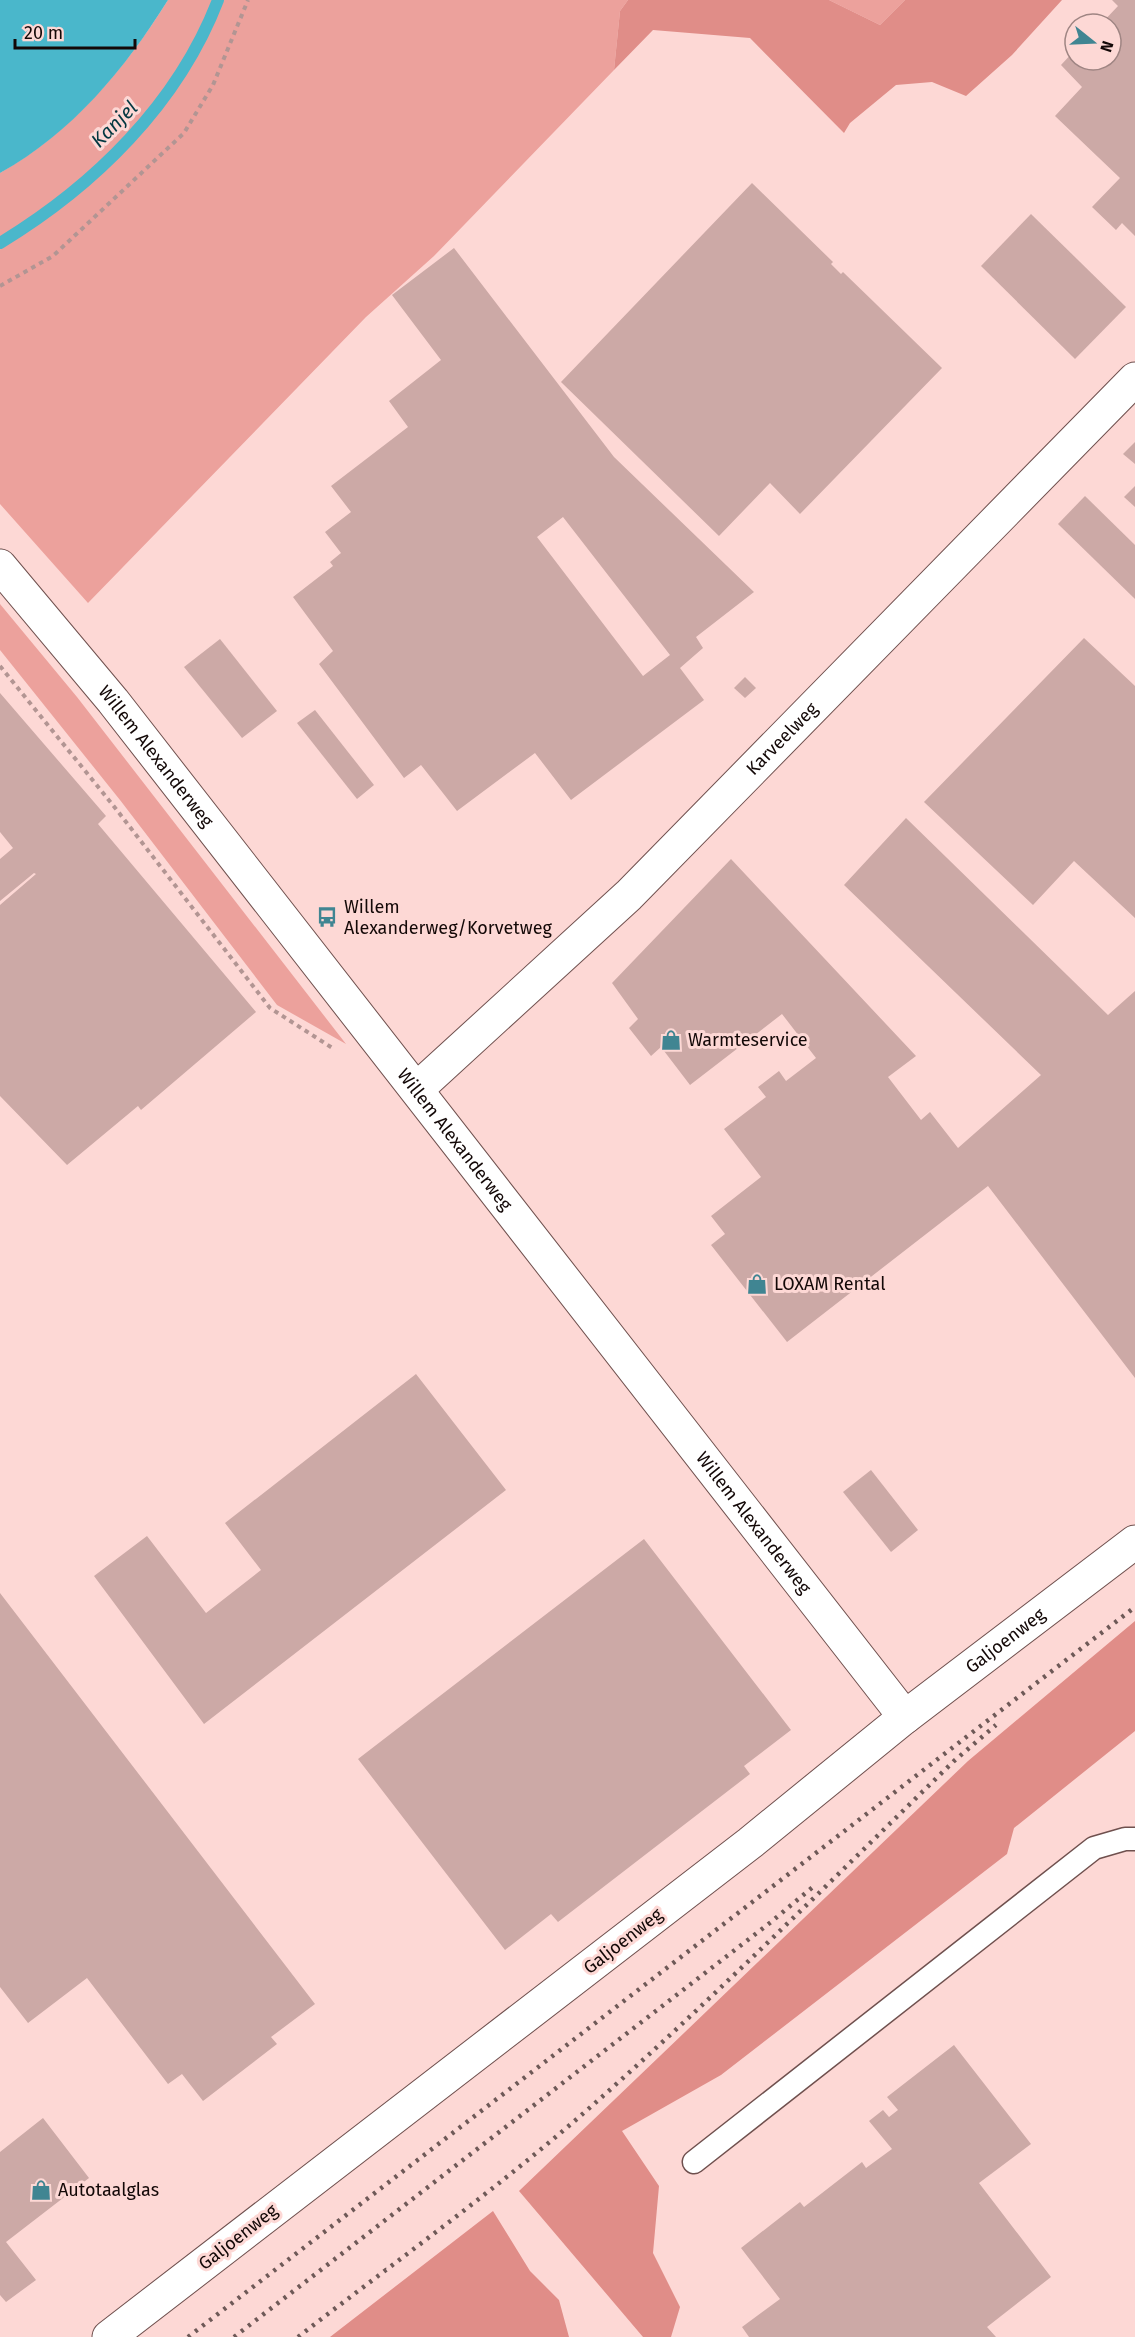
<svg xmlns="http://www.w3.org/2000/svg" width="1135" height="2337" viewBox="0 0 1135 2337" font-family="'Fira Sans',sans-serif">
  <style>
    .green { fill: #eca19c }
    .forest { fill: #e08d88 }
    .water { fill: #4ab7cb }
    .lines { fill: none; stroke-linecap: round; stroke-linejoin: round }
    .stream { stroke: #4ab7cb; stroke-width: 12 }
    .building { fill: #cca9a6; fill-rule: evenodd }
    .lane-casing { stroke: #6f504e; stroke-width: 25 }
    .street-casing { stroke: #6f504e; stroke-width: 35 }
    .secondary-casing { stroke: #6f504e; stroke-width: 35 }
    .path { stroke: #b29593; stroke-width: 4; stroke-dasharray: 4.5 4.5; stroke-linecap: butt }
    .lane { stroke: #fff; stroke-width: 22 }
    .street { stroke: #fff; stroke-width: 33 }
    .secondary { stroke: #fff; stroke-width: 33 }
    .rail { stroke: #6e5957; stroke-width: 4.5; stroke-dasharray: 3 6; stroke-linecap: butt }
    .labels { text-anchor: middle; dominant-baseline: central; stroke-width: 6; stroke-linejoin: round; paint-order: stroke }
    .street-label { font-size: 18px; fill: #130807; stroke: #fdd8d5 }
    .poi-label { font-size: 18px; fill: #130807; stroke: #fdd8d5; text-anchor: start }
    .water-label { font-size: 20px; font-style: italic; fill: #033841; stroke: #fdd8d5 }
  </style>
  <rect width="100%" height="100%" fill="#fdd8d5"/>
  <g class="green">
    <path d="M168,0h460l-8,11 -6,59 -180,186 -68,61 -278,286 -88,-99v-331c72,-41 125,-104 168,-173z"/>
    <polygon points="829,0 905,0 880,25"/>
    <polygon points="0,604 77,697 346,1044 277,1005 120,800 0,650"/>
  </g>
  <g class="forest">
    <polygon points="628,0 829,0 880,25 905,0 1062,0 1012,55 966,96 932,82 896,85 850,123 844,133 750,38 653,30 614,70 620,11"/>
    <polygon points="1135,1621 1135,1731 1014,1828 1007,1854 721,2075 622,2131 659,2186 653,2253 680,2307 671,2337 643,2337 519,2191 968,1761"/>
    <polygon points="493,2211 530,2271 559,2300 569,2337 330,2337"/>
  </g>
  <path class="water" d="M0,0h168c-43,69 -96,133 -168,173z"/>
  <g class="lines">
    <path class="stream" d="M0,243c94,-57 178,-139 218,-243"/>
  </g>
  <g class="building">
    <polygon points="1112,0 1135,0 1135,236 1122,223 1116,230 1092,207 1120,178 1055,116 1082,87 1061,65 1075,50 1075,60 1111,60 1111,24 1101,24 1118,6"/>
    <polygon points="752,183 833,262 831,264 841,274 843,272 942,368 800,514 770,483 719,536 561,382"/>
    <polygon points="1031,214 1126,307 1075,359 981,266"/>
    <path d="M454,248l160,209 140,135 -58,45 7,11 -23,20 24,32 -133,100 -36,-47 -78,58 -36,-46 -17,13 -85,-114 14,-13 -40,-54 40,-31 -3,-4 11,-9 -16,-21 26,-20 -20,-26 77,-59 -19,-26 52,-41 -49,-65zM563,517l107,138 -27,21 -106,-139z"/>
    <polygon points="1135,442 1135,464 1123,454"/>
    <polygon points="1135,486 1135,507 1124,497"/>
    <polygon points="1085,496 1135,545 1135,599 1058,524"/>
    <polygon points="1084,638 1135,686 1135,918 1074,861 1033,905 924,802"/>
    <polygon points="220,639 277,711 242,738 184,667"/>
    <polygon points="745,677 756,688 745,698 734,688"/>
    <polygon points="0,693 106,816 98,824 256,1012 141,1110 138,1106 67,1165 0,1096 0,905 36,874 34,873 0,901 0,859 13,848 0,832"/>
    <polygon points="315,710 374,785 357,799 297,723"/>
    <polygon points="906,818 1108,1015 1135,991 1135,1378 988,1186 787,1342 711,1245 725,1234 711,1216 761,1177 724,1129 766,1097 758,1087 779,1071 786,1081 816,1058 782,1014 690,1085 661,1047 651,1056 629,1028 638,1019 612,983 731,859 916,1056 888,1077 921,1120 930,1112 958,1148 1041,1075 844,885"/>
    <polygon points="416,1374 506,1490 204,1724 94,1576 147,1536 206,1613 261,1570 225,1523"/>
    <polygon points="871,1470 918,1530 891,1552 843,1492"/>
    <polygon points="644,1539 791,1730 744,1766 750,1774 558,1922 551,1914 505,1950 358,1759"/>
    <polygon points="0,1593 315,2004 271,2037 277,2044 203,2101 182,2074 168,2084 87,1978 28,2023 0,1987"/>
    <polygon points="954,2045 1031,2144 979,2183 1051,2277 987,2327 996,2337 749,2337 742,2327 780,2299 741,2248 800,2202 804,2207 862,2162 866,2168 892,2149 869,2121 883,2110 889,2117 898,2110 887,2097"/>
    <polygon points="43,2118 89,2178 6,2242 36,2280 6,2302 0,2295 0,2152"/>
  </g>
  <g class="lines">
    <g class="lane-casing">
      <polyline id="lane" points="694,2162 1094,1848 1125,1839 1135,1839"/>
    </g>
    <g class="street-casing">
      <g id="street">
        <path id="s1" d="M417,1089l212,-194 506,-516"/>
        <path id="s2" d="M905,1717l230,-175"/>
      </g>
    </g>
    <g class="secondary-casing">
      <g id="secondary">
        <path id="s3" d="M0,566l113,135 792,1016 -155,126 -641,494"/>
      </g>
    </g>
    <g class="path">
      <polyline points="0,286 53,256 184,133 213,85 248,0"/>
      <polyline points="0,666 116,809 270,1008 334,1049"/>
    </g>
    <use href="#lane" class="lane"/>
    <use href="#street" class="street"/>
    <use href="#secondary" class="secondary"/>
    <g class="rail">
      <polyline points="188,2337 1135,1607"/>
      <polyline points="234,2337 771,1922 814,1886"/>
      <path d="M298,2337c102,-79 209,-155 305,-241 121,-108 235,-222 351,-335l42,-36"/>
    </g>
  </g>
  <defs>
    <g id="bus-bare" transform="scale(1.62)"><path d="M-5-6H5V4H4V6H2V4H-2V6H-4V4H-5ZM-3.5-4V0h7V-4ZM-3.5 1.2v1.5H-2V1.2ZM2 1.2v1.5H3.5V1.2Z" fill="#408592" stroke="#fdd8d5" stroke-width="2.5" paint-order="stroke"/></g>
    <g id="shop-bare" transform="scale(1.62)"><path d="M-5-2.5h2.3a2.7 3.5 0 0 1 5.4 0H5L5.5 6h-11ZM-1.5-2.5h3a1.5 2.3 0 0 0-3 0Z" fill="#408592" stroke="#fdd8d5" stroke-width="2.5" paint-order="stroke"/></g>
  </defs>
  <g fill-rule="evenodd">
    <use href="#bus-bare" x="327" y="917"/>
    <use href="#shop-bare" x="671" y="1040"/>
    <use href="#shop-bare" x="757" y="1284"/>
    <use href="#shop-bare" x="41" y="2190"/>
  </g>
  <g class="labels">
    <g class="street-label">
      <text stroke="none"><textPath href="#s1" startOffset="506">Karveelweg</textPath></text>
      <text stroke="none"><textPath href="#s3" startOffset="246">Willem Alexanderweg</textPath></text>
      <text stroke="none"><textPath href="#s3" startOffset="732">Willem Alexanderweg</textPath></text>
      <text stroke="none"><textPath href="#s3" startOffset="1218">Willem Alexanderweg</textPath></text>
      <text stroke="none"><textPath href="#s2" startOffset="126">Galjoenweg</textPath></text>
      <text transform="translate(623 1941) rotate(-38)">Galjoenweg</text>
      <text transform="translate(238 2237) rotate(-38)">Galjoenweg</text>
    </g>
    <g class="poi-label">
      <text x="344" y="907">Willem<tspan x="344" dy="21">Alexanderweg/Korvetweg</tspan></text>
      <text x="688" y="1040">Warmteservice</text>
      <text x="774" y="1284">LOXAM Rental</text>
      <text x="58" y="2190">Autotaalglas</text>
    </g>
    <g class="water-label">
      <text transform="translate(114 124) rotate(-45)">Kanjel</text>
    </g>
  </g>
  <g transform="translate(1093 42) rotate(108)"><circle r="28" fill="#fdd8d5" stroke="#9f8583" stroke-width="1.5"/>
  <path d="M0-4.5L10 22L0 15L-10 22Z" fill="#408592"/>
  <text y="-9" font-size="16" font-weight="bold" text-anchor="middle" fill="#130807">N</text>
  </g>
  <path d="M15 39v9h120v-9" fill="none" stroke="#130807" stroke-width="3"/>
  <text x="24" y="39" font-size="18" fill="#130807" stroke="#fdd8d5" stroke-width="4.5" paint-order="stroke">20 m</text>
</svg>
